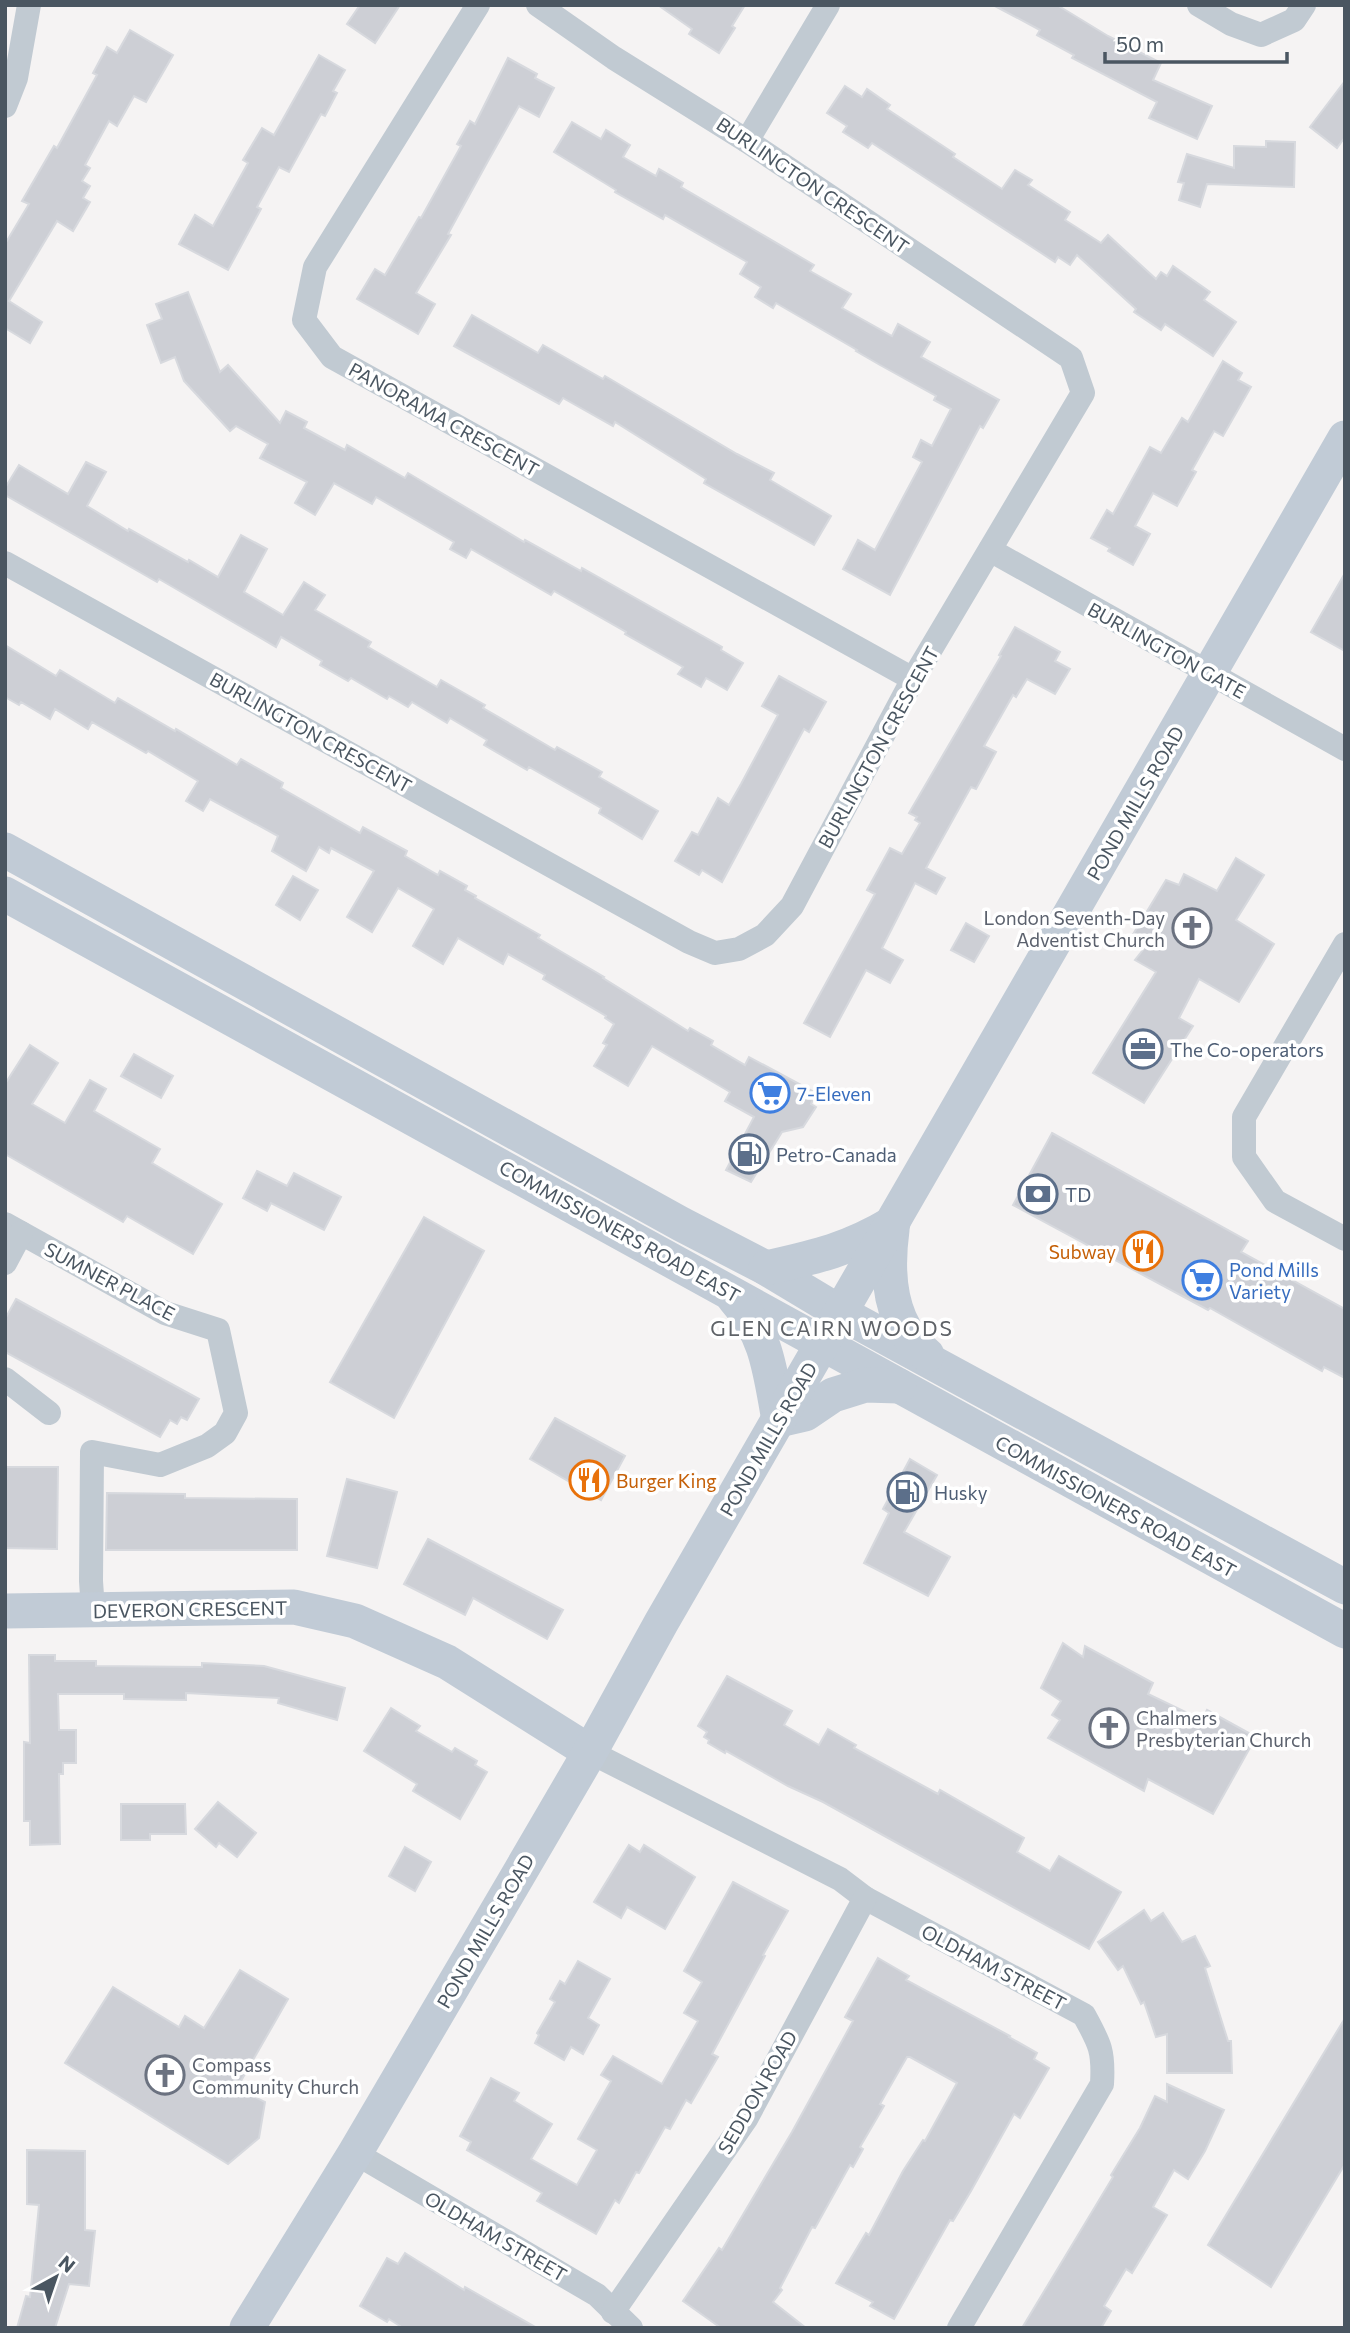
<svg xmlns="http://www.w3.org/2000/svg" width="1350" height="2333" viewBox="0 0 1350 2333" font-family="Commissioner,sans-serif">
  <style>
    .building { fill: #cdcfd5; stroke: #d7d9de; stroke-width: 2 }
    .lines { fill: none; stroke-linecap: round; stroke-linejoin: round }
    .street { stroke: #c1cad2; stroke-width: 24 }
    .secondary { stroke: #c1cbd6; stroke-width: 35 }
    .labels { text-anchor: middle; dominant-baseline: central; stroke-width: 7; stroke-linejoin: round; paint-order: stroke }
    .street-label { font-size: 19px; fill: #4a5661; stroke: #fff }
    .worship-label { font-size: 19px; fill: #5b616d; stroke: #fff; text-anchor: start }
    .service-label { font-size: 19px; fill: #4e5e75; stroke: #fff; text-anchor: start }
    .shop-label { font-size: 19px; fill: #366cbe; stroke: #fff; text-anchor: start }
    .food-label { font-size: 19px; fill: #c56008; stroke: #fff; text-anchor: end }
    .neighbourhood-label { font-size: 21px; letter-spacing: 2px; fill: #5f6368; stroke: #fff }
  </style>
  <rect width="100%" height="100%" fill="#f5f3f3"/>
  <g class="building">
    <polygon points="360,5 400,5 375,43 347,24"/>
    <polygon points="658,5 745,5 732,26 735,28 719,53 689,34 692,29"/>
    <polygon points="993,5 1057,5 1108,36 1161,63 1153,80 1212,106 1197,139 1149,118 1157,102 1072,58 1074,55 1037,35 1040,30"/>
    <polygon points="130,30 173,55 146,102 134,96 117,126 109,121 85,165 90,168 82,181 90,186 83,198 90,202 73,231 57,221 9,301 42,322 30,343 5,328 5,244 29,204 22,201 54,146 57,148 97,75 93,73 107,47 117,53"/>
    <polygon points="319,55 345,70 333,91 337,93 325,116 321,114 289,172 279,167 257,207 261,209 228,270 179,244 195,215 213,226 248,163 243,160 262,128 274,135"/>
    <polygon points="508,58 537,74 535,78 554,88 539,117 519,106 488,161 448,234 451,235 416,293 435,304 418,334 357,299 375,269 385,275 419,217 421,218 461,146 457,144 470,121 475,124"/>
    <polygon points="1345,81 1345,137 1337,148 1310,127"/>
    <polygon points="845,86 862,97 867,89 890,105 887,109 955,154 953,157 1002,189 1015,170 1032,180 1028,185 1070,212 1065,220 1101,243 1108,235 1156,279 1161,272 1167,276 1173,266 1210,292 1204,300 1236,322 1213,356 1165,324 1161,330 1134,312 1136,309 1077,255 1070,265 1058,257 1055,262 872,143 868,148 843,132 847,126 827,113"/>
    <polygon points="572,122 601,139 606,130 630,145 623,157 656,176 659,169 683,183 681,187 814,265 810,271 851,294 842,308 892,336 898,324 930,342 921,357 999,400 983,428 980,426 890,595 843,569 858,540 875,550 922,462 913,457 921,440 932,446 951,409 934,400 936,396 880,365 856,351 857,350 776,303 773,308 755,297 761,287 740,274 747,262 665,215 663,219 615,192 616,190 554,152"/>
    <polygon points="1266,141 1295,142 1294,187 1207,184 1200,207 1179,200 1184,183 1178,182 1187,154 1234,168 1234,146 1266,147"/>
    <polygon points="188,292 220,372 228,365 280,423 286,411 307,422 304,428 345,450 347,445 405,478 408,473 524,542 525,540 581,571 582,568 722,647 721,650 743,663 727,690 706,678 701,687 678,674 683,667 625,634 626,632 554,591 551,595 471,549 466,558 450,549 454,542 376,497 372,504 334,483 315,515 295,503 307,482 260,458 268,444 236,426 230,431 184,381 175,357 161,363 147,325 162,319 156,304"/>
    <polygon points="472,315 538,353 543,345 603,379 605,376 737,454 774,473 770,480 831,516 814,545 704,483 706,479 615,422 613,426 563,398 559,404 454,346"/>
    <polygon points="1223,361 1242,373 1238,380 1251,387 1223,436 1214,431 1192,470 1196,472 1177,506 1153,493 1135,526 1150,534 1133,565 1108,551 1110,548 1091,538 1107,510 1113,514 1150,447 1161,453 1182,418 1188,422"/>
    <polygon points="86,462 106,472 87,506 128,531 129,529 188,562 189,560 218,577 241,535 267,549 244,592 283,615 304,582 325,595 315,610 371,642 368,647 437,687 441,680 485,705 483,708 555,750 557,747 602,772 599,777 658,811 642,839 599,813 601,808 529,767 527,770 484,745 487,740 450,718 447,723 412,702 408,707 389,696 387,699 351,678 348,681 320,665 322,661 281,637 276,647 159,579 157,582 5,495 5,488 19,465 68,494"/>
    <polygon points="1345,573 1345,651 1311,632"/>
    <polygon points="1015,627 1060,652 1055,661 1070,669 1055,694 1027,679 1016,697 1013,695 984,746 996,752 976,789 971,787 926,868 945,878 936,894 915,883 882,948 903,960 890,983 866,970 830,1037 804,1023 875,894 867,890 890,848 902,854 920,823 915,820 917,817 909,813 1001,656 999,655"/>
    <polygon points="5,645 56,676 60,670 115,703 118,698 175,731 176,729 237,765 241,759 283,783 281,788 360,833 363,827 407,851 405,856 438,875 440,871 467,886 465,890 476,896 475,898 540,935 538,938 604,977 603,978 688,1031 690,1028 713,1041 711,1045 745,1065 749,1057 816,1093 811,1104 816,1107 803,1127 782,1132 751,1182 726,1170 754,1117 725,1101 730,1092 652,1046 628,1086 594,1066 607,1045 603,1043 614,1024 605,1018 606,1016 543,979 545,975 508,954 503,964 458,938 443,964 413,946 434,909 398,888 372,932 347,917 374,871 331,848 329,853 319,847 306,871 272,851 278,836 210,799 203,811 186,801 198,781 148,751 146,753 92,722 88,729 55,709 50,719 21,702 19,705 5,697"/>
    <polygon points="779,676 826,702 809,732 804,729 722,882 702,870 699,875 675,861 692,832 698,835 718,798 729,805 741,784 778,715 762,706"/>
    <polygon points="1236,858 1264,875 1236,920 1274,944 1239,1002 1199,979 1179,1018 1193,1026 1144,1103 1093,1073 1156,972 1135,960 1146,946 1132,936 1166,880 1179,885 1184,874 1217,891"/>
    <polygon points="293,876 318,890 300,920 276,905"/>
    <polygon points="966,923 989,936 974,962 951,950"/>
    <polygon points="30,1045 58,1063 32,1104 65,1123 90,1080 106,1089 94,1111 160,1149 152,1163 222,1204 193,1254 127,1216 123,1222 5,1154 5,1084"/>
    <polygon points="134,1054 173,1076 161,1098 121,1076"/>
    <polygon points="1052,1133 1248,1241 1241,1252 1345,1309 1345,1378 1324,1367 1322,1371 1210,1308 1208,1310 1013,1205"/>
    <polygon points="257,1171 287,1186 294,1173 341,1197 324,1230 271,1203 267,1211 243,1198"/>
    <polygon points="424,1217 484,1251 394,1418 330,1382"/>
    <polygon points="16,1299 199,1399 187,1420 181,1417 177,1424 170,1420 160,1437 5,1352 5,1319"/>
    <polygon points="555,1418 625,1456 601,1500 530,1459"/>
    <polygon points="910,1459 937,1475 904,1532 950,1557 928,1596 864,1563 889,1513 883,1509"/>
    <polygon points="5,1467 58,1467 57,1549 5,1548"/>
    <polygon points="347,1479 397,1492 377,1568 327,1556"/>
    <polygon points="107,1493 185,1494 185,1498 297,1499 297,1550 106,1550"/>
    <polygon points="428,1539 563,1610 547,1639 473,1598 465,1615 404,1584"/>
    <polygon points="1063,1643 1083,1657 1085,1646 1153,1683 1148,1694 1202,1720 1207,1710 1256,1737 1213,1814 1148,1779 1144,1791 1048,1738 1060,1720 1052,1715 1061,1701 1041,1688"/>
    <polygon points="29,1655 55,1655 55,1661 96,1661 96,1666 202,1667 202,1663 264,1666 345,1688 337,1720 278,1703 279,1698 186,1693 186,1700 124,1699 124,1694 58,1694 59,1730 76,1730 76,1763 63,1763 63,1774 59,1774 60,1844 30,1845 30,1821 24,1821 24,1742 30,1743"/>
    <polygon points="727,1676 792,1711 784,1725 819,1745 828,1729 856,1745 854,1748 938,1794 940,1790 1024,1838 1017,1852 1050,1871 1059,1856 1121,1892 1089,1949 823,1802 788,1786 726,1751 725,1753 708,1743 709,1740 704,1737 707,1732 698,1726"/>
    <polygon points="391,1708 420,1726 416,1731 452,1752 455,1748 477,1761 475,1765 487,1772 460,1819 413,1791 417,1784 364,1751"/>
    <polygon points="218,1802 256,1833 237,1857 219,1843 216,1847 195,1829"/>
    <polygon points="121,1804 185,1804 186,1834 150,1834 150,1840 121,1840"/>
    <polygon points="629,1845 640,1852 644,1845 695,1877 665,1929 627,1907 621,1918 594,1902"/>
    <polygon points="405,1847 431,1862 415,1891 389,1876"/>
    <polygon points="733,1882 788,1911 763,1955 765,1956 712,2054 718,2057 691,2103 686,2100 670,2129 665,2127 639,2173 636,2172 619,2203 615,2200 596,2234 537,2201 542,2193 467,2150 471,2142 460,2136 491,2078 519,2093 514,2101 552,2124 531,2159 577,2185 597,2150 578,2139 611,2081 601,2075 613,2056 662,2084 698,2021 684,2013 702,1982 684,1971"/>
    <polygon points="1144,1910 1151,1921 1163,1913 1182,1942 1195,1936 1210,1966 1205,1968 1228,2041 1231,2041 1232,2073 1167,2073 1167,2034 1156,2037 1144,2002 1141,2004 1123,1966 1118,1970 1098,1942"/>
    <polygon points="878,1958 909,1976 906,1980 1010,2036 1009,2037 1037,2053 1034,2059 1049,2068 1020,2118 1014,2114 971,2191 953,2221 950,2220 894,2319 870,2306 873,2302 836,2283 866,2233 869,2235 903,2171 923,2140 925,2141 957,2083 910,2057 907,2057 880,2104 884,2106 860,2147 863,2149 853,2167 850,2165 815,2228 812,2227 780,2288 782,2290 773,2302 806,2328 721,2328 683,2301 719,2248 722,2250 792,2132 853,2021 845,2017"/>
    <polygon points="578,1961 610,1979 588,2018 599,2025 583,2054 571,2047 564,2060 535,2043 539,2035 537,2033 555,2002 550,1999 560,1981 565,1984"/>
    <polygon points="240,1970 288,1999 237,2088 265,2102 259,2138 228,2164 65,2063 113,1987 179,2027 185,2016 204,2028"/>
    <polygon points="1345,2018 1345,2164 1271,2287 1208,2245"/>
    <polygon points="1167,2084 1224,2110 1205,2151 1188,2179 1174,2170 1153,2207 1167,2215 1132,2273 1126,2269 1104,2306 1111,2311 1101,2328 1022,2328 1113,2177 1111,2175 1140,2128 1155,2096 1167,2102"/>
    <polygon points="27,2150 85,2151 85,2230 95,2231 89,2286 69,2284 55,2328 17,2328 26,2296 30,2297 39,2205 27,2204"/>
    <polygon points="405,2253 464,2290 465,2287 537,2328 403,2328 389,2319 387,2322 360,2306 387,2258 398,2264"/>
  </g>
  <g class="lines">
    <g class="street">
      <polyline points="478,5 315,267 304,320 332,357 913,679"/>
      <polyline points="1199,5 1231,24 1261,35 1294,20 1304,5"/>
      <polyline points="5,106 16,78 29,5"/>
      <polyline points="747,141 828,5"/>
      <polyline points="990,550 1345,749"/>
      <polyline points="5,563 689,942 715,953 739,949 765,935 792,906 913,679 1083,393 1071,358 747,141 614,58 538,5"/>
      <polyline points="1345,944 1244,1117 1244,1157 1275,1201 1345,1239"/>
      <polyline points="5,1224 165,1313 218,1330 236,1413 225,1433 207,1446 160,1465 92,1452 91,1581 93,1610"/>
      <polyline points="5,1263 21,1233"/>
      <polyline points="5,1379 49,1413"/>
      <path d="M590,1752l250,127 25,19 219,117c16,29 20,36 18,69l-143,244"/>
      <polyline points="355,2153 597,2295 631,2328"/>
      <polyline points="613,2312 746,2119 865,1898"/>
    </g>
    <g class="secondary">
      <polyline points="5,850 681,1224 766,1268 841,1313 1345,1587"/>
      <polyline points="5,894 1345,1631"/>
      <path d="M892,1230c-6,44 -3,95 35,125"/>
      <path d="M766,1268c49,-11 82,-18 127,-45"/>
      <path d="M734,1298c34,38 36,74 45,122"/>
      <polyline points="779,1420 805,1414 833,1395 865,1385 899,1386"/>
      <polyline points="5,1611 294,1607 355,1621 447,1662 590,1752"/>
      <polyline points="247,2328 355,2153 520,1872 590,1752 661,1623 1345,438"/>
    </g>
  </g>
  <defs>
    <g id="church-ring" transform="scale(2.0125)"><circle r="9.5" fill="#fff" stroke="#6b7280" stroke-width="1.5"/><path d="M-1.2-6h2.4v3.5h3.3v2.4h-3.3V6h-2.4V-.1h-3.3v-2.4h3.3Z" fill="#6b7280"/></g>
    <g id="office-ring" transform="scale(2.0125)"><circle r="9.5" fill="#fff" stroke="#5c6f8a" stroke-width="1.5"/><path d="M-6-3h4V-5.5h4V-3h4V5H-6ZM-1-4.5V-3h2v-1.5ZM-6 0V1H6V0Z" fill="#5c6f8a"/></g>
    <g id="supermarket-ring" transform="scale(2.0125)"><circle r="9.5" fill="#fff" stroke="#3f7fe0" stroke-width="1.5"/><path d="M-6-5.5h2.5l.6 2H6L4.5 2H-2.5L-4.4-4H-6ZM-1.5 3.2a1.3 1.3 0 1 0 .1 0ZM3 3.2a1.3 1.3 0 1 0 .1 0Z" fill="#3f7fe0"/></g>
    <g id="fuel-ring" transform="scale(2.0125)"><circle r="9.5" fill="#fff" stroke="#5c6f8a" stroke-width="1.5"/><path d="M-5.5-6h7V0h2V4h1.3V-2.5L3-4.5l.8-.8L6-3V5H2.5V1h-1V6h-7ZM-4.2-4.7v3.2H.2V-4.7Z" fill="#5c6f8a"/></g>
    <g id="bank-ring" transform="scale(2.0125)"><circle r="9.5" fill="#fff" stroke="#5c6f8a" stroke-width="1.5"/><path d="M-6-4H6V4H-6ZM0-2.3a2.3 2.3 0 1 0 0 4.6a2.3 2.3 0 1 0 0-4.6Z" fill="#5c6f8a"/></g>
    <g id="restaurant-ring" transform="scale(2.0125)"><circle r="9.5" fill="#fff" stroke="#e8710a" stroke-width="1.5"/><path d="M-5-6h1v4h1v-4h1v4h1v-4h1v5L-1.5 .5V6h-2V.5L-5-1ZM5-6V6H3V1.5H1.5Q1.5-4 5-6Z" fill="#e8710a"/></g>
  </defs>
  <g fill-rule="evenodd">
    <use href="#church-ring" x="1192" y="928"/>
    <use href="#office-ring" x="1143" y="1049"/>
    <use href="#supermarket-ring" x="770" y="1093"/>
    <use href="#fuel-ring" x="749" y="1154"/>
    <use href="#bank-ring" x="1038" y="1194"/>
    <use href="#restaurant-ring" x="1143" y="1251"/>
    <use href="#supermarket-ring" x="1202" y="1280"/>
    <use href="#restaurant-ring" x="589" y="1480"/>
    <use href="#fuel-ring" x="907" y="1492"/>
    <use href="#church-ring" x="1109" y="1728"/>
    <use href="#church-ring" x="165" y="2075"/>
  </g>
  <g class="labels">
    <g class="street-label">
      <text transform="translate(813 185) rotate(34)">BURLINGTON CRESCENT</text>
      <text transform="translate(444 419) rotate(29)">PANORAMA CRESCENT</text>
      <text transform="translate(1167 650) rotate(29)">BURLINGTON GATE</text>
      <text transform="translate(311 732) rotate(29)">BURLINGTON CRESCENT</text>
      <text transform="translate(878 747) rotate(-61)">BURLINGTON CRESCENT</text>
      <text transform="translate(1135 803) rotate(-60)">POND MILLS ROAD</text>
      <text transform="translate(620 1231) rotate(29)">COMMISSIONERS ROAD EAST</text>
      <text transform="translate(110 1281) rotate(28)">SUMNER PLACE</text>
      <text transform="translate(768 1439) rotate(-60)">POND MILLS ROAD</text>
      <text transform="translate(1116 1506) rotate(29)">COMMISSIONERS ROAD EAST</text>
      <text transform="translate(190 1609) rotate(-1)">DEVERON CRESCENT</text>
      <text transform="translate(485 1931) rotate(-60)">POND MILLS ROAD</text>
      <text transform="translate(994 1967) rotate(28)">OLDHAM STREET</text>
      <text transform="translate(757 2092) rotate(-60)">SEDDON ROAD</text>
      <text transform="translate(496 2236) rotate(30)">OLDHAM STREET</text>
    </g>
    <g class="worship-label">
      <text x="1165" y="917" text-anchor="end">London Seventh-Day<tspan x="1165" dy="22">Adventist Church</tspan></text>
      <text x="1136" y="1717">Chalmers<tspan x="1136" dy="22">Presbyterian Church</tspan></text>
      <text x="192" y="2064">Compass<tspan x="192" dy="22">Community Church</tspan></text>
    </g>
    <g class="service-label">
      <text x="1170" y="1049">The Co-operators</text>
      <text x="776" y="1154">Petro-Canada</text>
      <text x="1065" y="1194">TD</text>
      <text x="934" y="1492">Husky</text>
    </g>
    <g class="shop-label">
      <text x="797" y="1093">7-Eleven</text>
      <text x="1229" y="1269">Pond Mills<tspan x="1229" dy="22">Variety</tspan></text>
    </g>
    <g class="food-label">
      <text x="1116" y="1251">Subway</text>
      <text x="616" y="1480" text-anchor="start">Burger King</text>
    </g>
    <g class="neighbourhood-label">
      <text x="832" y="1327">GLEN CAIRN WOODS</text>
    </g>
  </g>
  <rect width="1350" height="2333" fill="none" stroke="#4a5661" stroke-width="14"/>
  <g transform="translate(56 2277) rotate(40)" stroke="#ffffff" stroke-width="5" paint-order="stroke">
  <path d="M0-5L12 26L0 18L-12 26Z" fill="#4a5661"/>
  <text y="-10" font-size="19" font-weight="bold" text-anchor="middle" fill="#4a5661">N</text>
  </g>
  <path d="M1105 52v10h182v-10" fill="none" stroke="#4a5661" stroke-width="3.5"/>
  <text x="1116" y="52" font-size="21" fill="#4a5661" stroke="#ffffff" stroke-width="5" paint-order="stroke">50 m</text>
</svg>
